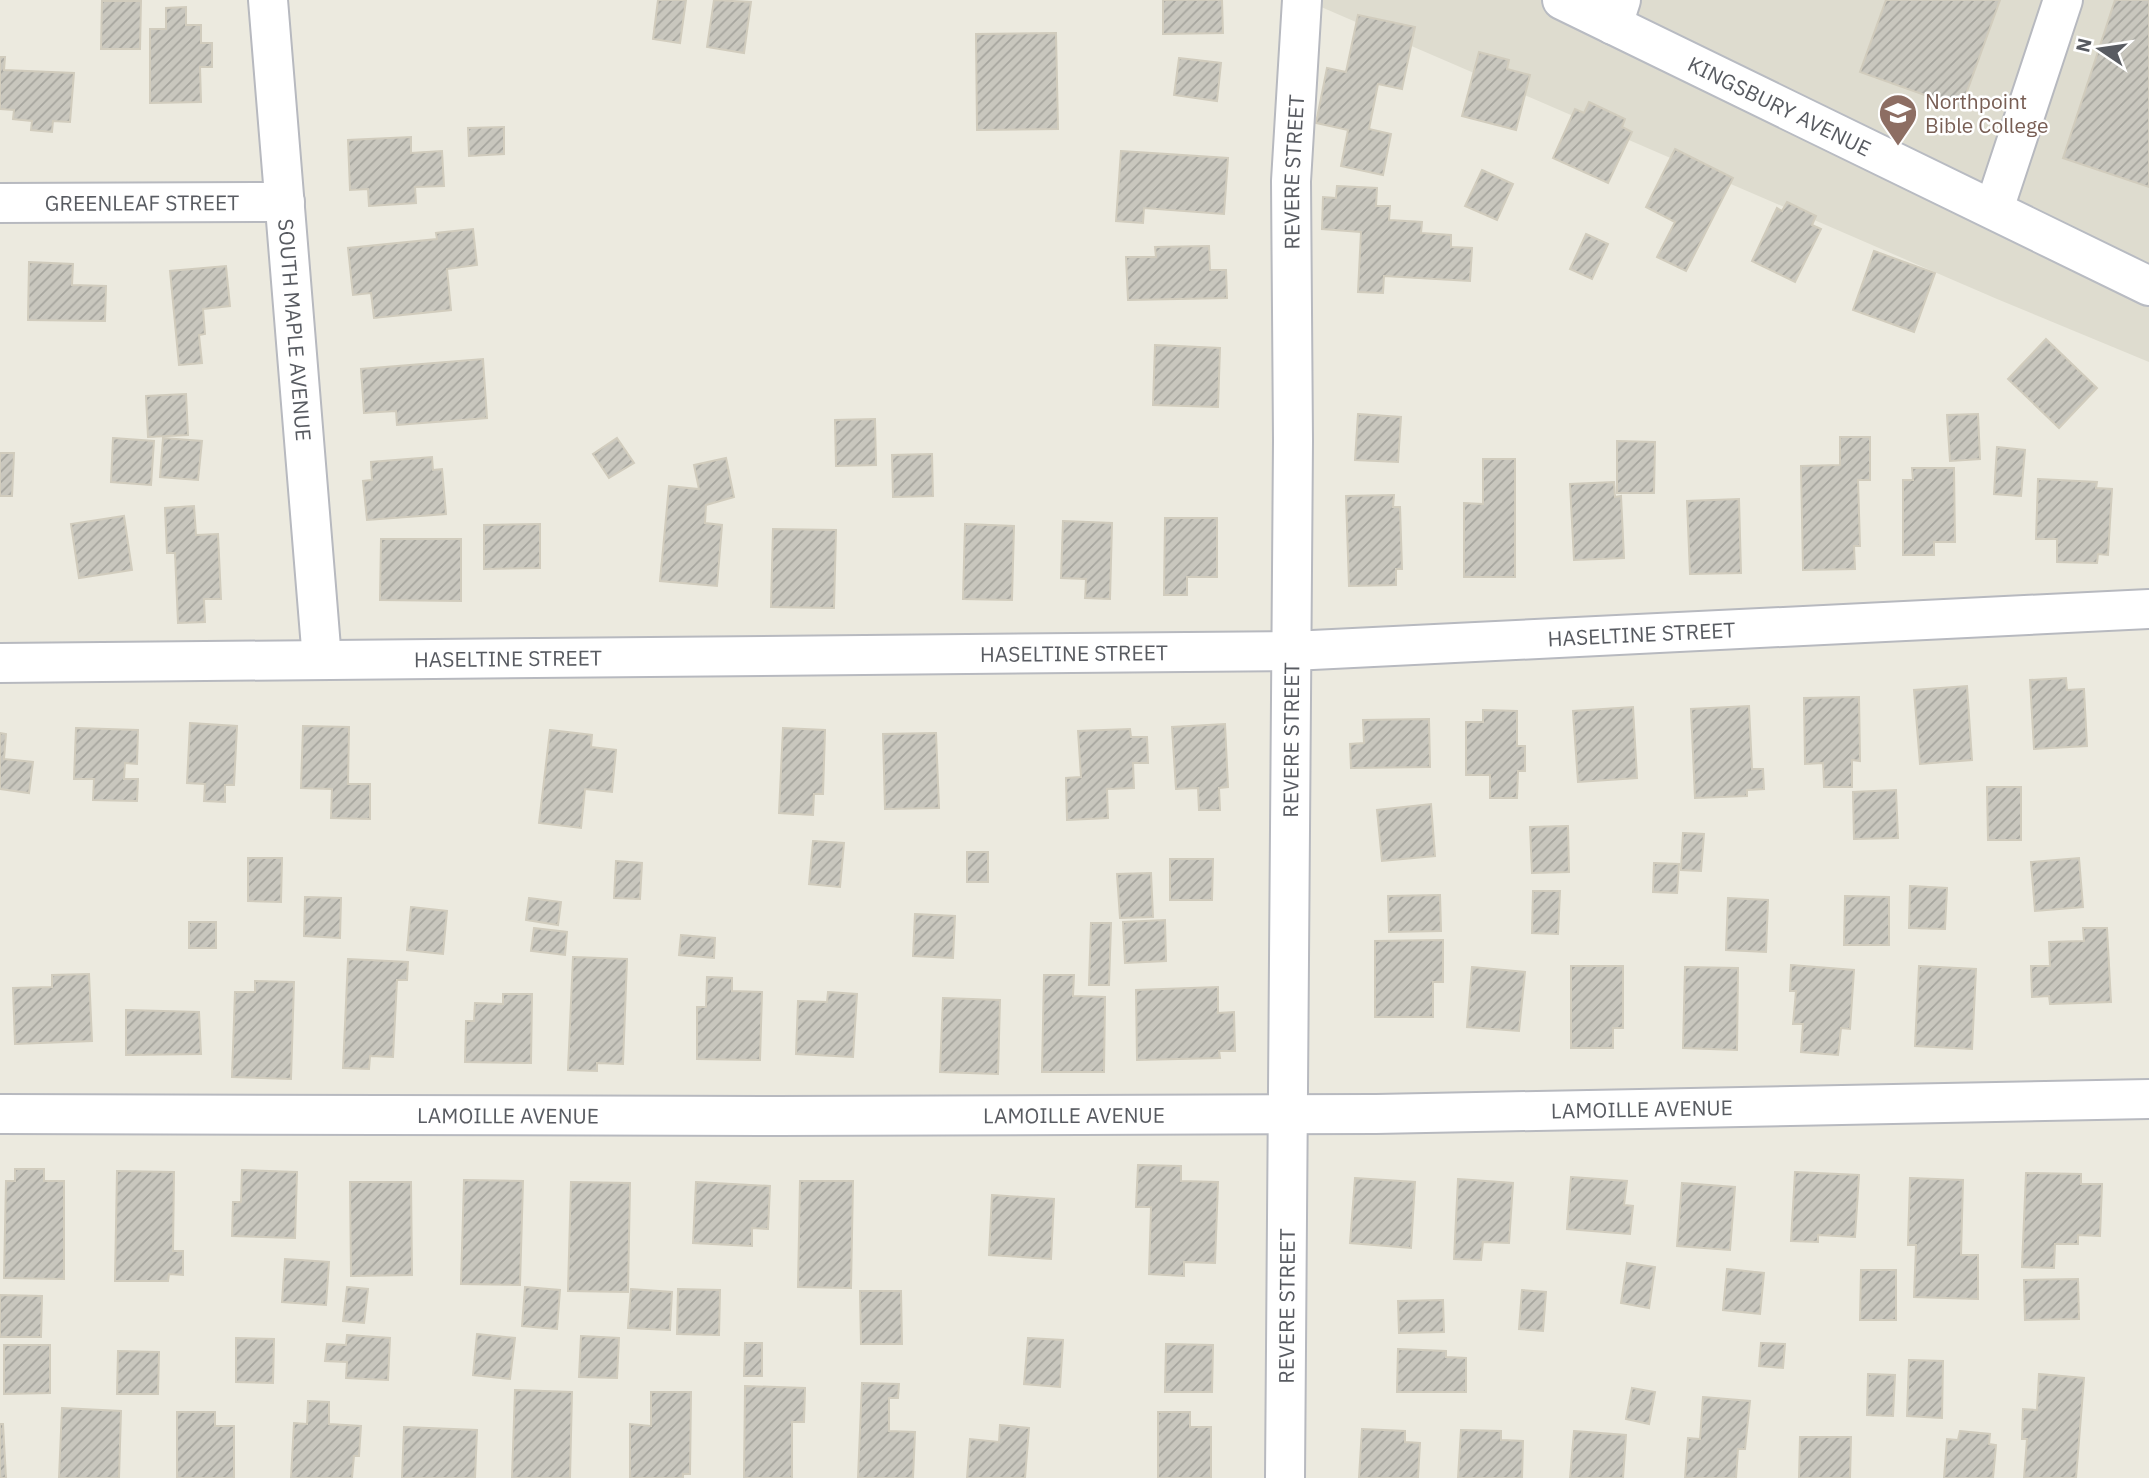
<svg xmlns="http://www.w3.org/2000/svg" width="2149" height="1478" viewBox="0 0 2149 1478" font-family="'IBM Plex Sans',sans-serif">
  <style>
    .education { fill: #dedccf }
    .building { fill: url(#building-hatch); stroke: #d1ccbd; stroke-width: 2 }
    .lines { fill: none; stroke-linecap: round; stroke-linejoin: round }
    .minor-casing { stroke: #b7b9bf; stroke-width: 42 }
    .secondary-casing { stroke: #b8bbc2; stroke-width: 42 }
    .minor { stroke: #fff; stroke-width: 38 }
    .secondary { stroke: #fff; stroke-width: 38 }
    .labels { text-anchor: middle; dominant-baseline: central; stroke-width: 5; stroke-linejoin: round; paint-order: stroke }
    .education-label { font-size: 21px; fill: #785e54; stroke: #fff; text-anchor: start }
    .street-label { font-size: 21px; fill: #585b61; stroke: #fff }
  </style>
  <defs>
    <pattern id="building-hatch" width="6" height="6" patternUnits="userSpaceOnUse" patternTransform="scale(1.75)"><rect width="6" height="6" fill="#c9c7be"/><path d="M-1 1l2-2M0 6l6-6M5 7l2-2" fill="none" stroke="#a6a59e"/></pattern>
  </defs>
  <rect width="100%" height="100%" fill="#eceadf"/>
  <polygon class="education" points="1305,0 2149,0 2149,362 1997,299"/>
  <g class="building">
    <polygon points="658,0 686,0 680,43 653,39"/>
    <polygon points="714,0 751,2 744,53 707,47"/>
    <polygon points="1163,0 1222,0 1223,33 1163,34"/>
    <polygon points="1886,0 2000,0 1961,108 1860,72"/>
    <polygon points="2115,0 2149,0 2149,187 2063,158"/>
    <polygon points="102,1 141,1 140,49 101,49"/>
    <polygon points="186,7 186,25 201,25 201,43 212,43 212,67 200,67 201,102 150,103 150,29 166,29 166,8"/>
    <polygon points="1358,15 1415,27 1402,89 1378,84 1369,129 1391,134 1383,175 1341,166 1348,130 1316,123 1327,68 1346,72"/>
    <polygon points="1056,33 1058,129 977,130 976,34"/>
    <polygon points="1479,52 1509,60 1507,69 1530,75 1516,130 1462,116"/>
    <polygon points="0,57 5,57 4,70 74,73 70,122 53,121 52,132 31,130 32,121 13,119 14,110 0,109"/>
    <polygon points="1179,58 1221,63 1217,101 1174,95"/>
    <polygon points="1589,102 1625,119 1622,127 1632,132 1608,183 1553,158 1575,109 1584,113"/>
    <polygon points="504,127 504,154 469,156 468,128"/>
    <polygon points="411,137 411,153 442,151 444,186 415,187 416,203 369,206 368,189 350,190 348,140"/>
    <polygon points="1675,149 1733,178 1686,271 1657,257 1675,222 1646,207"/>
    <polygon points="1121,151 1228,158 1224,214 1144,208 1143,223 1116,221"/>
    <polygon points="1482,170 1513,184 1497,220 1465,206"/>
    <polygon points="1337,186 1377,188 1376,206 1390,206 1389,220 1422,222 1421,233 1451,235 1451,247 1472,248 1470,281 1384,276 1383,293 1358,292 1361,232 1322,229 1323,197 1336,198"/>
    <polygon points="1787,202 1816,216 1812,225 1821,229 1795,282 1752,261 1777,208 1782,211"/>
    <polygon points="473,229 477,265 447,269 451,310 374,318 371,293 353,295 348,248 437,239 436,233"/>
    <polygon points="1586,234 1608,244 1592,279 1570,269"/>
    <polygon points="1209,246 1210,270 1226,270 1227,298 1128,300 1126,257 1156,257 1155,247"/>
    <polygon points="1874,251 1935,273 1914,332 1853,310"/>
    <polygon points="29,262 73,264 72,285 106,286 105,321 28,320"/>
    <polygon points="226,266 230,306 203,309 205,334 199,335 202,363 179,365 170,271"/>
    <polygon points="2046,339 2097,388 2059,428 2008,379"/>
    <polygon points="1155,345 1220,348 1218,407 1153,405"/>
    <polygon points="483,359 487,418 397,425 396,411 364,413 361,369"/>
    <polygon points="186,394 188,435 148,437 146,396"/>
    <polygon points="1358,414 1401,417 1398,462 1355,460"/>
    <polygon points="1978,414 1980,459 1950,461 1947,415"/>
    <polygon points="875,419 876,465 836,466 835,420"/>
    <polygon points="1840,437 1870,437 1870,480 1858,480 1860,546 1854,546 1855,569 1803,570 1801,466 1840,465"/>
    <polygon points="113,438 154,441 151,485 111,482"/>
    <polygon points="163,438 202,441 198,480 160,477"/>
    <polygon points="617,438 634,463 609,478 593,454"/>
    <polygon points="1617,441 1655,442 1654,493 1617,493"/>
    <polygon points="1997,447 2025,450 2021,496 1994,494"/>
    <polygon points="0,453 14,453 12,496 0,496"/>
    <polygon points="932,454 933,496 893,497 892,455"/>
    <polygon points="432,457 433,470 442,469 446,514 367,520 363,481 372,480 371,462"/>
    <polygon points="726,458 734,497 706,505 705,523 722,525 717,586 660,581 669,486 699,489 694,465"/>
    <polygon points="1483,459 1515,459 1515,577 1464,577 1464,503 1483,504"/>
    <polygon points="1912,468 1954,468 1955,542 1934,542 1934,555 1903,555 1903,480 1913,480"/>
    <polygon points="2038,479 2097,482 2096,488 2112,489 2108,555 2098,554 2097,563 2057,562 2057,539 2036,539"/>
    <polygon points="1614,482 1615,497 1621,496 1624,558 1574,560 1570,484"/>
    <polygon points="1394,495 1393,507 1400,507 1402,569 1396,569 1396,585 1349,586 1346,496"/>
    <polygon points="1739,499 1741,573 1690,574 1687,501"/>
    <polygon points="194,506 196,535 218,534 221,599 204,599 205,622 178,623 175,553 167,553 165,508"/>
    <polygon points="124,516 132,570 79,578 71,524"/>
    <polygon points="1165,518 1217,518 1217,577 1187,577 1187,595 1164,595"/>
    <polygon points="1063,521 1112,523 1110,599 1085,598 1086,579 1061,578"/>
    <polygon points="540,524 540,568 484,569 484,525"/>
    <polygon points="965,524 1014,526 1012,600 963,599"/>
    <polygon points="773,529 836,530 834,608 771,607"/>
    <polygon points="381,539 461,539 461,601 380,600"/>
    <polygon points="2066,678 2067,690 2084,689 2087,746 2034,749 2030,680"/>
    <polygon points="1967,686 1972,760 1920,764 1914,690"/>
    <polygon points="1859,697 1860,761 1852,760 1852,787 1824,787 1823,763 1805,764 1804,698"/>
    <polygon points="1749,706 1752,769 1763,769 1764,789 1747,790 1747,796 1695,798 1691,709"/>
    <polygon points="1633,707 1637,778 1578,782 1573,711"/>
    <polygon points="1483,710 1517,711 1517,746 1525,746 1525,771 1518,771 1517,798 1490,798 1490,775 1466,775 1466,722 1483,722"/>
    <polygon points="1429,719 1430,767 1351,768 1350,744 1364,743 1363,720"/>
    <polygon points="190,723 237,726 234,785 225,785 225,802 204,801 205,784 187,783"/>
    <polygon points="1225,724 1228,787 1219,788 1220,810 1199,810 1198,788 1176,789 1172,727"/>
    <polygon points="303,726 349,727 348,784 370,784 370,819 331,818 332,789 301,788"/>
    <polygon points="76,728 138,730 137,764 125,763 124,779 138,779 137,801 93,800 94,779 74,779"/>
    <polygon points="783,728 825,730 823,794 814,794 813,815 779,813"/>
    <polygon points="1130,729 1131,737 1147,737 1148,763 1133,763 1134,788 1107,789 1108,818 1067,820 1066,778 1081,777 1078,731"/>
    <polygon points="550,730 592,735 591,747 616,750 612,792 585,789 581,828 539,823"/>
    <polygon points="0,733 6,734 4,759 33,762 29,793 0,789"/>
    <polygon points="936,733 939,808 885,809 883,734"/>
    <polygon points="1987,787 2021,787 2021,840 1988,840"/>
    <polygon points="1896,790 1898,838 1854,839 1853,792"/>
    <polygon points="1431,804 1435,856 1382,861 1377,810"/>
    <polygon points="1568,826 1569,872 1532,873 1530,827"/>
    <polygon points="1683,833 1704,834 1701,871 1681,870"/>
    <polygon points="813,841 844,843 840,887 809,884"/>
    <rect x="967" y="852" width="21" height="30"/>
    <polygon points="248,858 282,858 281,902 248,901"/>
    <polygon points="2079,858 2083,907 2035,911 2031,862"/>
    <polygon points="1170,859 1213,859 1212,900 1170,900"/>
    <polygon points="616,861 642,863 640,899 614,898"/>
    <polygon points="1654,863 1679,864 1677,893 1653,892"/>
    <polygon points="1151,873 1153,917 1120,918 1117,874"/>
    <polygon points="1910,886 1947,888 1945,929 1909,928"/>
    <polygon points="1533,891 1560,891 1558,934 1532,933"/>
    <polygon points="1440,895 1441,931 1389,932 1388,896"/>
    <polygon points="1845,896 1889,897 1889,945 1844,945"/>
    <polygon points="305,897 341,898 340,938 304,936"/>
    <polygon points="529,898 561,902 558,925 526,920"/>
    <polygon points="1728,898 1768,900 1766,952 1726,950"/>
    <polygon points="411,907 447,911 443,954 407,950"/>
    <polygon points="915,914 955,916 953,958 913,956"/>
    <polygon points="1165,920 1166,961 1125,963 1123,922"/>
    <rect x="189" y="922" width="27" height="26"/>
    <polygon points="1091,923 1111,923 1109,985 1089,985"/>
    <polygon points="534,928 567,932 565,955 531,951"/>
    <polygon points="2083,928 2107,928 2111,1002 2050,1004 2049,996 2032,997 2031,966 2050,966 2049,942 2084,941"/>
    <polygon points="681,935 715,938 714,958 679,955"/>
    <polygon points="1443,940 1443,982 1433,982 1433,1017 1375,1017 1375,941"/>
    <polygon points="573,957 627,959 623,1064 597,1063 597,1071 568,1070"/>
    <polygon points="348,959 408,962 407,980 397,980 393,1057 370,1056 369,1069 343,1068"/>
    <polygon points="1791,965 1854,970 1850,1029 1841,1028 1838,1055 1801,1052 1803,1024 1793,1024 1796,991 1790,991"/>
    <polygon points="1571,966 1623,966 1623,1028 1613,1028 1613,1048 1571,1048"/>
    <polygon points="1919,966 1976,969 1972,1049 1915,1046"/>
    <polygon points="1472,967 1525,972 1519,1031 1467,1027"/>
    <polygon points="1685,967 1738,968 1737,1050 1683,1048"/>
    <polygon points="89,974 92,1041 15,1044 13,988 52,987 52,975"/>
    <polygon points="1044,975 1074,975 1073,996 1105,997 1104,1072 1042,1072"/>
    <polygon points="707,977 732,978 732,991 762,992 760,1060 697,1059 697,1007 706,1007"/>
    <polygon points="255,981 294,982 291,1079 232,1077 235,992 255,992"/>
    <polygon points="1218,987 1218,1013 1234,1012 1235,1051 1219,1051 1220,1058 1137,1060 1136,990"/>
    <polygon points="828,992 857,994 853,1057 796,1054 798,1001 827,1002"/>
    <polygon points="503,994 532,994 531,1063 465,1062 466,1021 474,1021 475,1003 503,1004"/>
    <polygon points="943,998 1000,1000 998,1074 940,1072"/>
    <polygon points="126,1010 199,1012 201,1054 126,1055"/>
    <polygon points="1138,1165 1181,1166 1181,1181 1218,1182 1215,1263 1184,1262 1184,1276 1149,1274 1151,1207 1136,1207"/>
    <polygon points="15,1169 44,1169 44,1181 64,1181 64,1279 4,1278 6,1181 15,1181"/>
    <polygon points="242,1170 297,1172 295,1238 232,1236 233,1202 241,1202"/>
    <polygon points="117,1171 174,1172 173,1251 183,1251 183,1275 169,1274 168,1281 115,1281"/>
    <polygon points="1795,1172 1859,1175 1855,1237 1818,1235 1818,1242 1791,1241"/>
    <polygon points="2026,1173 2081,1174 2081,1184 2102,1184 2100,1236 2078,1235 2078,1244 2055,1244 2054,1268 2022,1267"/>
    <polygon points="1571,1177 1627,1181 1624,1205 1633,1206 1630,1234 1567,1229"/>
    <polygon points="1355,1178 1415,1182 1411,1248 1350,1243"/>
    <polygon points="1910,1178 1963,1180 1961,1255 1978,1255 1978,1299 1914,1297 1916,1245 1908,1245"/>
    <polygon points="1458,1179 1513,1183 1509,1243 1483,1242 1481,1260 1454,1259"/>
    <polygon points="464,1180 523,1181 520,1285 461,1284"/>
    <polygon points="800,1181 853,1181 851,1288 798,1287"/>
    <polygon points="350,1182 411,1182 412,1275 351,1276"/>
    <polygon points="571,1182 630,1183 628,1292 568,1291"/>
    <polygon points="696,1182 770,1186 768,1229 752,1228 752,1246 693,1243"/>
    <polygon points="1682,1183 1735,1187 1730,1250 1677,1246"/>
    <polygon points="992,1195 1054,1199 1051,1259 989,1255"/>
    <polygon points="285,1259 329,1262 326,1305 282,1302"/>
    <polygon points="1627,1263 1655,1267 1649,1308 1621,1303"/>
    <polygon points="1727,1269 1764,1273 1760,1314 1723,1310"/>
    <polygon points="1861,1270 1896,1270 1896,1320 1860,1320"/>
    <polygon points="2078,1279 2079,1319 2025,1320 2024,1280"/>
    <polygon points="347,1287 368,1289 364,1323 343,1321"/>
    <polygon points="525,1287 560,1290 557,1329 522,1326"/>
    <polygon points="631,1289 672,1292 670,1330 628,1328"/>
    <polygon points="678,1289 720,1290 719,1335 677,1334"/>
    <polygon points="1522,1290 1546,1292 1543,1331 1519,1329"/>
    <polygon points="860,1291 901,1291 902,1344 861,1344"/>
    <polygon points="0,1295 42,1296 41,1337 0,1337"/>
    <polygon points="1443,1300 1444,1332 1399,1333 1398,1301"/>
    <polygon points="477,1334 515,1338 510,1379 473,1375"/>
    <polygon points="347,1335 390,1338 388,1380 346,1378 347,1362 325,1361 327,1344 346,1345"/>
    <polygon points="581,1336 619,1338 617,1378 579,1377"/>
    <polygon points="236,1338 274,1339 273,1383 236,1382"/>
    <polygon points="1028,1338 1063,1340 1060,1387 1024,1384"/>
    <polygon points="745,1343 762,1343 762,1376 744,1376"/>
    <polygon points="1761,1343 1785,1344 1783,1368 1759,1366"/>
    <polygon points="1166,1344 1213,1345 1212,1392 1165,1392"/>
    <polygon points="4,1345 50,1345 50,1393 4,1394"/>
    <polygon points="1398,1349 1446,1351 1446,1357 1466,1358 1466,1392 1397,1392"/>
    <polygon points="118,1351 159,1352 158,1394 117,1394"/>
    <polygon points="1909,1360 1943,1361 1942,1418 1907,1416"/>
    <polygon points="1868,1374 1895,1375 1893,1416 1867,1415"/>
    <polygon points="2039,1374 2084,1378 2076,1478 2024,1478 2027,1439 2022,1439 2023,1409 2037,1410"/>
    <polygon points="862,1383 899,1384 898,1398 889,1398 889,1431 915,1432 913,1478 858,1478"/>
    <polygon points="745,1386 805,1388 804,1422 792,1422 792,1478 744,1478"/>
    <polygon points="1632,1388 1655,1392 1649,1424 1626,1419"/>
    <polygon points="515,1390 572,1392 570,1478 512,1478"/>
    <polygon points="651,1392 691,1392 690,1474 683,1474 683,1478 630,1478 630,1424 651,1426"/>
    <polygon points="1703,1397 1750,1401 1745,1449 1738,1449 1736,1478 1685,1478 1688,1438 1700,1439"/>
    <polygon points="308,1401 329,1402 329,1424 361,1426 359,1456 354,1456 352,1478 291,1478 294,1423 307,1424"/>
    <polygon points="62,1408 121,1411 119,1478 59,1478"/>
    <polygon points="177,1412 215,1412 215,1426 234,1426 234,1478 177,1478"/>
    <polygon points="1158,1412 1190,1412 1190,1427 1211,1427 1211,1478 1158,1478"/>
    <polygon points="0,1424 3,1424 6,1478 0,1478"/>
    <polygon points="1000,1425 1029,1428 1025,1478 967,1478 970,1439 999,1442"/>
    <polygon points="404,1427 477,1430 475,1478 402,1478"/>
    <polygon points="1362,1429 1405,1431 1405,1442 1420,1443 1418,1478 1359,1478"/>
    <polygon points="1461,1430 1501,1431 1501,1440 1523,1441 1522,1478 1458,1478"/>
    <polygon points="1574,1431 1626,1435 1623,1478 1570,1478"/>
    <polygon points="1960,1431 1990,1434 1989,1444 1996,1445 1993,1478 1944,1478 1947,1439 1958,1440"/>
    <polygon points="1800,1437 1851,1437 1850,1478 1799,1478"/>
  </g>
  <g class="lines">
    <g class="minor-casing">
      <g id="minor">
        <path id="s1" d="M268,0l54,660"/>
        <polyline points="1613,25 1621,0"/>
        <path id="s2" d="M0,203l285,-1"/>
        <polyline points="1994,209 2063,0"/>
        <path id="s3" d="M0,663l1292,-12 857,-42"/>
        <path id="s4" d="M0,1114l777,2 599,-2 773,-15"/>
        <path id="s5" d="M1285,1478l8,-1037 -2,-260 11,-181"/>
      </g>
    </g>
    <g class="secondary-casing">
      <g id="secondary">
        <path id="s6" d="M1562,0l587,286"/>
      </g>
    </g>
    <use href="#minor" class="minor"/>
    <use href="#secondary" class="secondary"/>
  </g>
  <defs>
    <g id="university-pin" transform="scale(2.0125)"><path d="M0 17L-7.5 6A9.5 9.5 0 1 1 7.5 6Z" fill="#8d6e63" stroke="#fff"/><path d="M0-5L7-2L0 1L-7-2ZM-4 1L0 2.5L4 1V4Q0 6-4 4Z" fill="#fff"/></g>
  </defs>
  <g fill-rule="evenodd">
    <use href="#university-pin" x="1898" y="113"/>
  </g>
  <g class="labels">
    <g class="education-label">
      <text x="1925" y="101">Northpoint<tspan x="1925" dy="24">Bible College</tspan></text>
    </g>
    <g class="street-label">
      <text stroke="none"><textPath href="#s6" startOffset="242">KINGSBURY AVENUE</textPath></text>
      <text stroke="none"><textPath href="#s5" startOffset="1306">REVERE STREET</textPath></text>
      <text stroke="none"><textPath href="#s2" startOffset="142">GREENLEAF STREET</textPath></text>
      <text stroke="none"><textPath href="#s1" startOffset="331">SOUTH MAPLE AVENUE</textPath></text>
      <text stroke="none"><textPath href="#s3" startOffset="1642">HASELTINE STREET</textPath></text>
      <text stroke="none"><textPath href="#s3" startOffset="1074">HASELTINE STREET</textPath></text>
      <text stroke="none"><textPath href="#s3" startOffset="508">HASELTINE STREET</textPath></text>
      <text stroke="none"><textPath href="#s5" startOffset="738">REVERE STREET</textPath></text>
      <text stroke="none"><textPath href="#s4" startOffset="1642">LAMOILLE AVENUE</textPath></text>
      <text stroke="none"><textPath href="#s4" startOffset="1074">LAMOILLE AVENUE</textPath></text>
      <text stroke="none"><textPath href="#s4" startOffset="508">LAMOILLE AVENUE</textPath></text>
      <text stroke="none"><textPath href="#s5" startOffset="172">REVERE STREET</textPath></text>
    </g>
  </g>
  <g transform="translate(2100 49) rotate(283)" stroke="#ffffff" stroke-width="5" paint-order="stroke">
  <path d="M0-5L12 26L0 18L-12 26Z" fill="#585b61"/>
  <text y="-10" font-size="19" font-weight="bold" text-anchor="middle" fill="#585b61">N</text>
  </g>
</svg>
